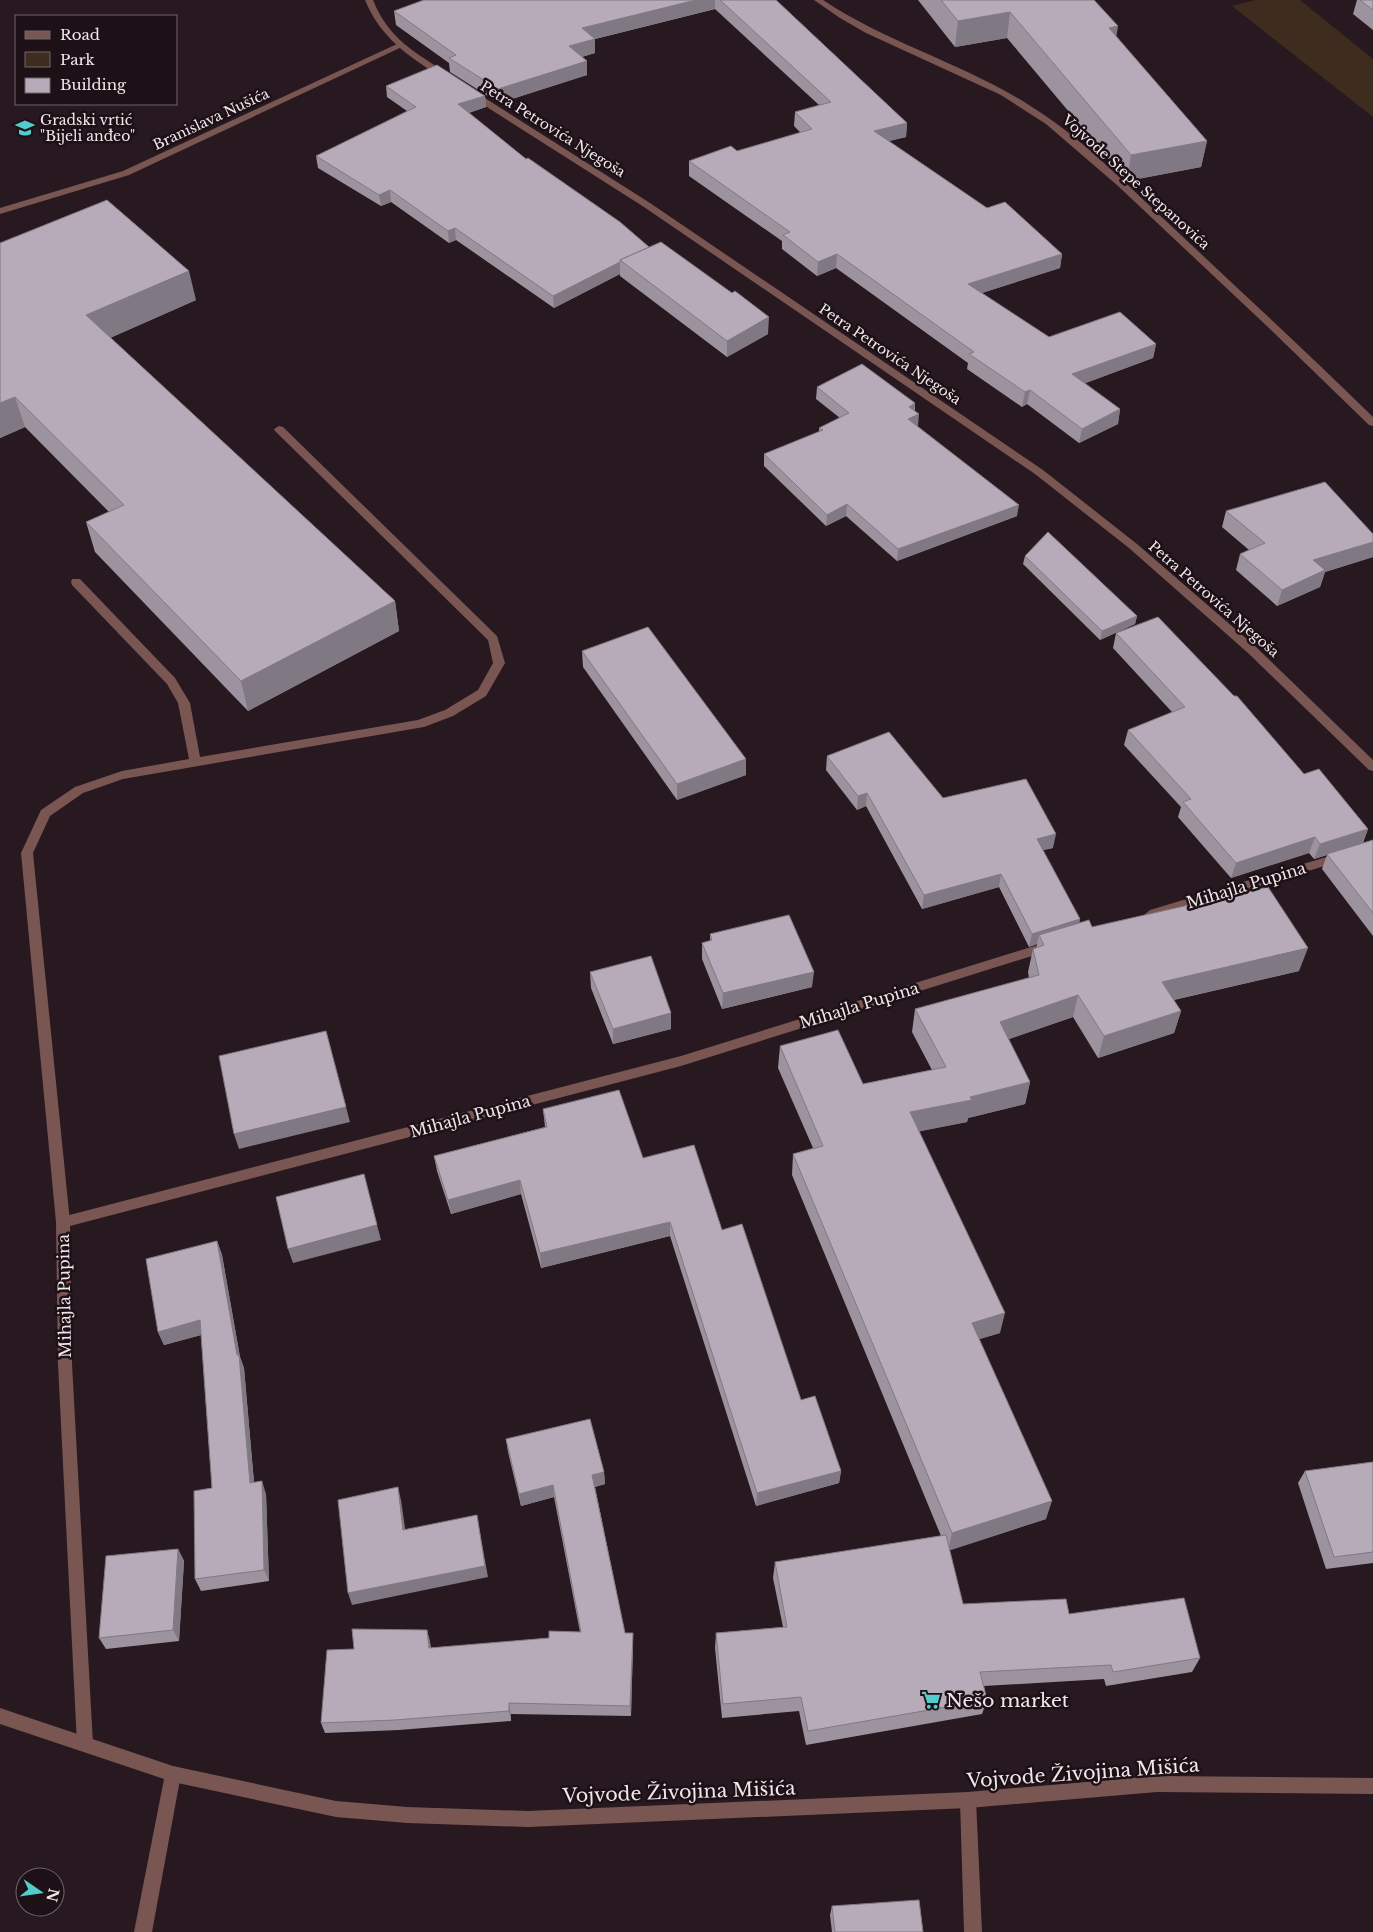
<svg xmlns="http://www.w3.org/2000/svg" width="1373" height="1932" viewBox="0 0 1373 1932" font-family="'Libre Baskerville',serif">
  <style>
    .green { fill: #3e2c1f }
    .lines { fill: none; stroke-linecap: round; stroke-linejoin: round }
    .service { fill: #7a5653; fill-rule: evenodd }
    .minor { fill: #7a5653; fill-rule: evenodd }
    .tertiary { fill: #7a5653; fill-rule: evenodd }
    .wall { fill: #9d939f }
    .shaded-wall { fill: #807882 }
    .building { fill: #b7abb9; stroke: #807882 }
    .labels { text-anchor: middle; dominant-baseline: central; stroke-width: 5; stroke-linejoin: round; paint-order: stroke }
    .far-street-label { font-size: 14px; fill: #f0e7ea; stroke: #1d1016 }
    .far-poi-label { font-size: 14px; fill: #f0e7ea; stroke: #1d1016; text-anchor: start }
    .street-label { font-size: 16px; fill: #f0e7ea; stroke: #1d1016 }
    .near-poi-label { font-size: 19px; fill: #f0e7ea; stroke: #1d1016; text-anchor: start }
    .near-street-label { font-size: 19px; fill: #f0e7ea; stroke: #1d1016 }
  </style>
  <rect width="100%" height="100%" fill="#27191f"/>
  <polygon class="green" points="1255,0 1300,0 1373,59 1373,117 1232,6"/>
  <g class="lines">
    <g class="service">
      <polygon points="397,44 404,46 129,175 0,214 0,208 123,171"/>
      <polygon points="279,426 283,427 497,636 505,663 486,696 453,716 424,727 123,779 83,793 50,816 33,853 70,1222 68,1226 63,1228 58,1226 56,1222 21,853 41,810 75,787 122,771 189,759 178,703 167,684 72,585 71,582 72,579 80,579 175,678 190,703 200,757 418,720 445,710 478,690 493,663 488,640 275,431 274,429"/>
    </g>
    <g class="minor">
      <path d="M365,0h8c15,38 41,52 74,73v4h-6c-33,-21 -61,-40 -76,-77z"/>
      <path d="M814,0h9c66,44 143,64 209,107 50,31 92,75 135,115 69,65 139,129 206,195v9l-4,-1 -99,-96 -152,-143 -72,-62 -45,-29 -135,-62 -26,-15z"/>
      <polygon points="468,91 474,91 650,203 1043,470 1137,544 1256,647 1373,760 1373,771 1369,770 1248,653 1129,548 1035,474 644,207 468,95"/>
      <polygon points="1373,843 1373,851 1150,920 1144,915 1150,910"/>
      <polygon points="1047,942 1051,944 1053,947 1051,950 681,1066 70,1226 72,1364 93,1744 91,1750 85,1752 79,1750 77,1744 58,1364 56,1222 58,1218 681,1056"/>
      <polygon points="173,1766 179,1768 181,1774 152,1932 134,1932 165,1774 167,1768"/>
      <polygon points="968,1792 974,1794 976,1800 982,1932 964,1932 960,1800 962,1794"/>
    </g>
    <polygon class="tertiary" points="0,1708 173,1766 336,1801 407,1807 528,1811 968,1792 1157,1776 1373,1778 1373,1794 1157,1792 968,1808 528,1827 407,1823 336,1817 173,1782 0,1724"/>
  </g>
  <g class="wall">
    <polygon points="424,0 776,0 907,123 906,137 889,141 987,208 1062,254 1060,268 982,293 1049,337 1156,344 1153,358 1085,383 1120,409 1118,424 1079,443 1027,404 1022,407 967,369 968,363 836,268 817,276 782,249 782,241 689,176 689,161 737,151 801,133 794,126 795,112 819,105 715,9 595,39 595,53 582,57 587,75 499,103 450,72 449,63 396,25 394,11"/>
    <polygon points="918,0 1094,0 1116,37 1207,141 1201,167 1127,181 1007,38 955,47"/>
    <polygon points="1357,0 1373,0 1373,30 1353,14"/>
    <polygon points="386,86 485,96 486,107 469,113 526,159 768,334 727,357 620,276 620,274 554,308 456,240 449,243 391,202 381,206 318,168 316,156 407,111 387,97"/>
    <polygon points="0,243 196,300 110,338 395,601 399,631 248,711 95,552 86,522 109,512 25,427 0,438"/>
    <polygon points="817,387 915,403 915,411 918,426 917,426 1017,516 897,561 846,516 826,526 764,466 764,454 819,432 819,428 840,418 816,399"/>
    <polygon points="1226,511 1373,534 1373,557 1325,572 1320,587 1277,606 1236,570 1240,554 1249,550 1222,527"/>
    <polygon points="1025,556 1137,616 1135,624 1100,640 1023,564"/>
    <polygon points="1116,633 1304,774 1368,829 1363,843 1373,840 1373,936 1322,869 1327,855 1314,859 1309,853 1231,878 1178,817 1181,807 1124,745 1128,730 1172,712 1113,648"/>
    <polygon points="582,651 746,775 677,800 583,667"/>
    <polygon points="827,756 943,798 1053,848 1043,850 1080,919 1079,923 1092,927 1299,971 1174,1000 1181,1011 1174,1033 1098,1058 1073,1017 1009,1039 1030,1082 1025,1104 968,1118 967,1122 919,1131 1000,1333 979,1339 1046,1519 949,1550 963,1604 1069,1614 1200,1658 1192,1672 1106,1686 1104,1679 984,1686 987,1700 982,1714 806,1745 799,1711 722,1718 715,1648 716,1633 783,1627 773,1578 775,1562 941,1536 792,1175 793,1154 813,1148 778,1068 780,1046 863,1084 932,1070 912,1032 915,1009 1029,978 1028,972 1033,949 1037,948 1037,944 1029,947 999,887 922,909 866,806 857,810 826,770"/>
    <polygon points="710,934 812,987 722,1009 702,959 702,943 710,941"/>
    <polygon points="590,972 671,1029 613,1044 591,988"/>
    <polygon points="543,1109 643,1158 722,1230 801,1400 841,1471 839,1483 756,1506 670,1236 541,1268 521,1194 451,1214 437,1171 434,1156 545,1127"/>
    <polygon points="217,1241 222,1255 240,1357 244,1368 254,1482 266,1494 269,1581 201,1591 195,1579 212,1488 201,1335 164,1345 158,1332"/>
    <polygon points="506,1439 604,1472 605,1484 595,1487 625,1633 633,1633 633,1644 631,1716 511,1714 511,1721 399,1730 325,1733 321,1723 354,1649 427,1630 431,1648 549,1638 580,1632 554,1497 521,1506 508,1452"/>
    <polygon points="1373,1462 1373,1563 1326,1569 1298,1483 1305,1471"/>
    <polygon points="178,1549 184,1561 179,1641 106,1649 99,1638"/>
    <polygon points="832,1906 923,1932 832,1932 830,1915"/>
  </g>
  <g class="shaded-wall">
    <polygon points="696,0 715,0 715,9 583,42 582,28"/>
    <polygon points="1010,12 1007,38 955,47 958,21"/>
    <polygon points="1118,26 1114,52 1109,28"/>
    <polygon points="595,39 595,53 570,60 569,46"/>
    <polygon points="587,61 587,75 499,103 498,89"/>
    <polygon points="485,96 486,107 459,116 458,104"/>
    <polygon points="907,123 906,137 873,145 874,131"/>
    <polygon points="1207,141 1201,167 1127,181 1131,155"/>
    <polygon points="390,190 391,202 381,206 379,195"/>
    <polygon points="455,228 456,240 449,243 448,231"/>
    <polygon points="837,254 836,268 817,276 818,262"/>
    <polygon points="1062,254 1060,268 966,298 968,284"/>
    <polygon points="620,262 620,274 554,308 553,296"/>
    <polygon points="189,271 196,300 94,345 86,315"/>
    <polygon points="769,317 768,334 727,357 727,341"/>
    <polygon points="1156,344 1153,358 1070,389 1072,374"/>
    <polygon points="1030,390 1027,404 1022,407 1025,392"/>
    <polygon points="15,397 25,427 0,438 0,403"/>
    <polygon points="915,403 914,415 909,407"/>
    <polygon points="1120,409 1118,424 1079,443 1082,429"/>
    <polygon points="919,414 918,426 907,431 908,419"/>
    <polygon points="847,504 846,516 826,526 827,515"/>
    <polygon points="1019,505 1017,516 897,561 898,549"/>
    <polygon points="1373,542 1373,557 1325,572 1320,587 1277,606 1282,590 1313,560"/>
    <polygon points="395,601 399,631 248,711 241,681"/>
    <polygon points="1137,616 1135,624 1100,640 1102,631"/>
    <polygon points="746,759 746,775 677,800 677,784"/>
    <polygon points="867,793 866,806 857,810 858,796"/>
    <polygon points="1368,829 1362,844 1327,854 1327,855 1314,859 1320,844"/>
    <polygon points="1056,834 1053,848 1034,852 1037,839"/>
    <polygon points="1315,837 1309,853 1231,878 1236,863"/>
    <polygon points="1001,874 999,887 922,909 924,895"/>
    <polygon points="1080,919 1077,932 1039,935 1037,944 1029,947 1032,934"/>
    <polygon points="1308,948 1299,971 1155,1004 1162,982"/>
    <polygon points="814,972 812,987 722,1009 723,993"/>
    <polygon points="1078,995 1073,1017 995,1044 1000,1022"/>
    <polygon points="1181,1011 1174,1033 1098,1058 1104,1036"/>
    <polygon points="671,1013 671,1029 613,1044 613,1029"/>
    <polygon points="1030,1082 1025,1104 968,1118 967,1122 907,1134 910,1112"/>
    <polygon points="346,1107 350,1122 239,1149 234,1134"/>
    <polygon points="520,1180 521,1194 451,1214 448,1200"/>
    <polygon points="670,1222 670,1236 541,1268 540,1253"/>
    <polygon points="377,1225 381,1240 293,1263 288,1249"/>
    <polygon points="217,1241 222,1255 240,1357 244,1368 255,1495 250,1483 237,1355"/>
    <polygon points="1005,1313 1000,1333 967,1343 972,1323"/>
    <polygon points="200,1320 205,1334 164,1345 158,1332"/>
    <polygon points="841,1471 839,1483 756,1506 757,1493"/>
    <polygon points="604,1472 605,1484 593,1487 592,1475"/>
    <polygon points="262,1481 266,1494 269,1581 264,1570"/>
    <polygon points="553,1485 554,1497 521,1506 519,1494"/>
    <polygon points="398,1487 401,1500 407,1542 403,1530"/>
    <polygon points="1052,1501 1046,1519 948,1551 952,1533"/>
    <polygon points="479,1527 488,1577 352,1605 348,1593"/>
    <polygon points="178,1549 184,1561 179,1641 173,1630"/>
    <polygon points="427,1630 430,1641 432,1659 429,1648"/>
    <polygon points="633,1633 633,1644 631,1716 630,1706"/>
    <polygon points="509,1703 511,1714 511,1721 509,1711"/>
  </g>
  <g class="building">
    <polygon points="424,0 696,0 582,28 595,39 569,46 587,61 498,89 449,58 456,55 394,11"/>
    <polygon points="720,0 776,0 907,123 874,131 987,208 1005,202 1062,254 968,284 1049,337 1120,312 1156,344 1072,374 1120,409 1082,429 1030,390 1025,392 969,354 974,352 837,254 818,262 783,235 790,232 689,161 731,146 737,151 812,129 795,112 831,102"/>
    <polygon points="941,0 1094,0 1118,26 1109,28 1207,141 1131,155 1010,12 958,21"/>
    <polygon points="1360,0 1373,0 1373,10"/>
    <polygon points="437,65 485,96 458,104 526,159 528,158 620,222 649,247 620,260 620,262 553,296 455,228 448,231 390,190 379,195 316,156 416,107 386,86"/>
    <polygon points="107,200 189,271 86,315 395,601 241,681 86,522 124,505 15,397 0,403 0,243"/>
    <polygon points="661,242 732,293 735,291 769,317 727,341 620,260"/>
    <polygon points="862,364 915,403 909,407 919,414 908,419 1019,505 898,549 847,504 827,515 764,454 823,430 819,428 849,413 817,387"/>
    <polygon points="1325,482 1373,534 1373,542 1313,560 1325,570 1282,590 1240,554 1265,543 1226,511"/>
    <polygon points="1048,532 1137,616 1102,631 1025,556"/>
    <polygon points="1158,617 1234,696 1237,696 1304,774 1319,769 1368,829 1320,844 1315,837 1236,863 1183,802 1191,799 1128,730 1185,707 1116,633"/>
    <polygon points="648,627 746,759 677,784 582,651"/>
    <polygon points="889,732 943,798 1026,779 1056,834 1037,839 1080,919 1032,934 1001,874 924,895 867,793 858,796 827,756"/>
    <polygon points="1373,840 1373,913 1327,854"/>
    <polygon points="1268,887 1308,948 1162,982 1181,1011 1104,1036 1078,995 1000,1022 1030,1082 970,1097 972,1100 910,1112 1005,1313 972,1323 1052,1501 952,1533 793,1154 823,1146 780,1046 838,1030 863,1084 946,1067 915,1009 1039,975 1033,949 1044,945 1039,935 1089,920 1092,927"/>
    <polygon points="789,915 814,972 723,993 702,943 712,940 710,934"/>
    <polygon points="651,956 671,1013 613,1029 590,972"/>
    <polygon points="326,1031 346,1107 234,1134 219,1056"/>
    <polygon points="619,1090 643,1158 694,1145 722,1230 742,1224 801,1400 815,1396 841,1471 757,1493 670,1222 540,1253 520,1180 448,1200 434,1156 547,1127 543,1109"/>
    <polygon points="364,1174 377,1225 288,1249 276,1197"/>
    <polygon points="217,1241 237,1355 239,1355 250,1483 262,1481 264,1570 195,1579 194,1491 212,1488 200,1320 158,1332 146,1259"/>
    <polygon points="590,1419 604,1472 592,1475 625,1633 633,1633 630,1706 509,1703 509,1711 395,1720 321,1723 327,1650 354,1649 352,1629 427,1630 429,1648 549,1638 549,1631 581,1632 553,1485 519,1494 506,1439"/>
    <polygon points="1373,1462 1373,1552 1334,1557 1305,1471"/>
    <polygon points="398,1487 403,1530 477,1515 485,1566 348,1593 338,1500"/>
    <polygon points="946,1535 963,1604 1066,1599 1069,1614 1184,1598 1200,1658 1113,1672 1111,1665 980,1672 987,1700 808,1731 801,1697 723,1704 716,1633 787,1627 775,1562"/>
    <polygon points="178,1549 173,1630 99,1638 106,1556"/>
    <polygon points="919,1900 923,1932 835,1932 832,1906"/>
  </g>
  <defs>
    <g id="school-bare" transform="scale(1.5)"><path d="M0-5L7-2L0 1L-7-2ZM-4 1L0 2.5L4 1V4Q0 6-4 4Z" fill="#53cdcb" stroke="#1d1016" stroke-width="2.5" paint-order="stroke"/></g>
    <g id="supermarket-bare" transform="scale(1.5)"><path d="M-6-5.5h2.5l.6 2H6L4.5 2H-2.5L-4.4-4H-6ZM-1.5 3.2a1.3 1.3 0 1 0 .1 0ZM3 3.2a1.3 1.3 0 1 0 .1 0Z" fill="#53cdcb" stroke="#1d1016" stroke-width="2.5" paint-order="stroke"/></g>
  </defs>
  <g fill-rule="evenodd">
    <use href="#school-bare" x="25" y="128"/>
    <use href="#supermarket-bare" x="931" y="1700"/>
  </g>
  <g class="labels">
    <g class="far-street-label">
      <text transform="translate(211 119) rotate(-25)">Branislava Nušića</text>
      <text transform="translate(553 129) rotate(32)">Petra Petrovića Njegoša</text>
      <text transform="translate(1136 182) rotate(42)">Vojvode Stepe Stepanovića</text>
      <text transform="translate(890 354) rotate(34)">Petra Petrovića Njegoša</text>
      <text transform="translate(1214 599) rotate(41)">Petra Petrovića Njegoša</text>
    </g>
    <g class="far-poi-label">
      <text x="40" y="120">Gradski vrtić<tspan x="40" dy="16">"Bijeli anđeo"</tspan></text>
    </g>
    <g class="street-label">
      <text transform="translate(1246 885) rotate(-17)">Mihajla Pupina</text>
      <text transform="translate(859 1005) rotate(-17)">Mihajla Pupina</text>
      <text transform="translate(470 1116) rotate(-15)">Mihajla Pupina</text>
      <text transform="translate(64 1296) rotate(-91)">Mihajla Pupina</text>
    </g>
    <g class="near-poi-label">
      <text x="946" y="1700">Nešo market</text>
    </g>
    <g class="near-street-label">
      <text transform="translate(1083 1773) rotate(-4)">Vojvode Živojina Mišića</text>
      <text transform="translate(679 1792) rotate(-2)">Vojvode Živojina Mišića</text>
    </g>
  </g>
  <rect x="15" y="15" width="162" height="90" fill="#1d1016" stroke="#71666b"/>
  <rect x="25" y="31" width="25" height="8" fill="#7a5653" stroke="#71666b"/>
  <text x="60" y="40" font-size="15" fill="#f0e7ea">Road</text>
  <rect x="25" y="52" width="25" height="15" fill="#3e2c1f" stroke="#71666b"/>
  <text x="60" y="65" font-size="15" fill="#f0e7ea">Park</text>
  <rect x="25" y="78" width="25" height="15" fill="#b7abb9" stroke="#71666b"/>
  <text x="60" y="90" font-size="15" fill="#f0e7ea">Building</text>
  <g transform="translate(40 1892) rotate(103)"><circle r="24" fill="#1d1016" stroke="#71666b"/>
  <path d="M0-4L9 19L0 12L-9 19Z" fill="#53cdcb"/>
  <text y="-8" font-size="14" font-weight="bold" text-anchor="middle" fill="#f0e7ea">N</text>
  </g>
</svg>
